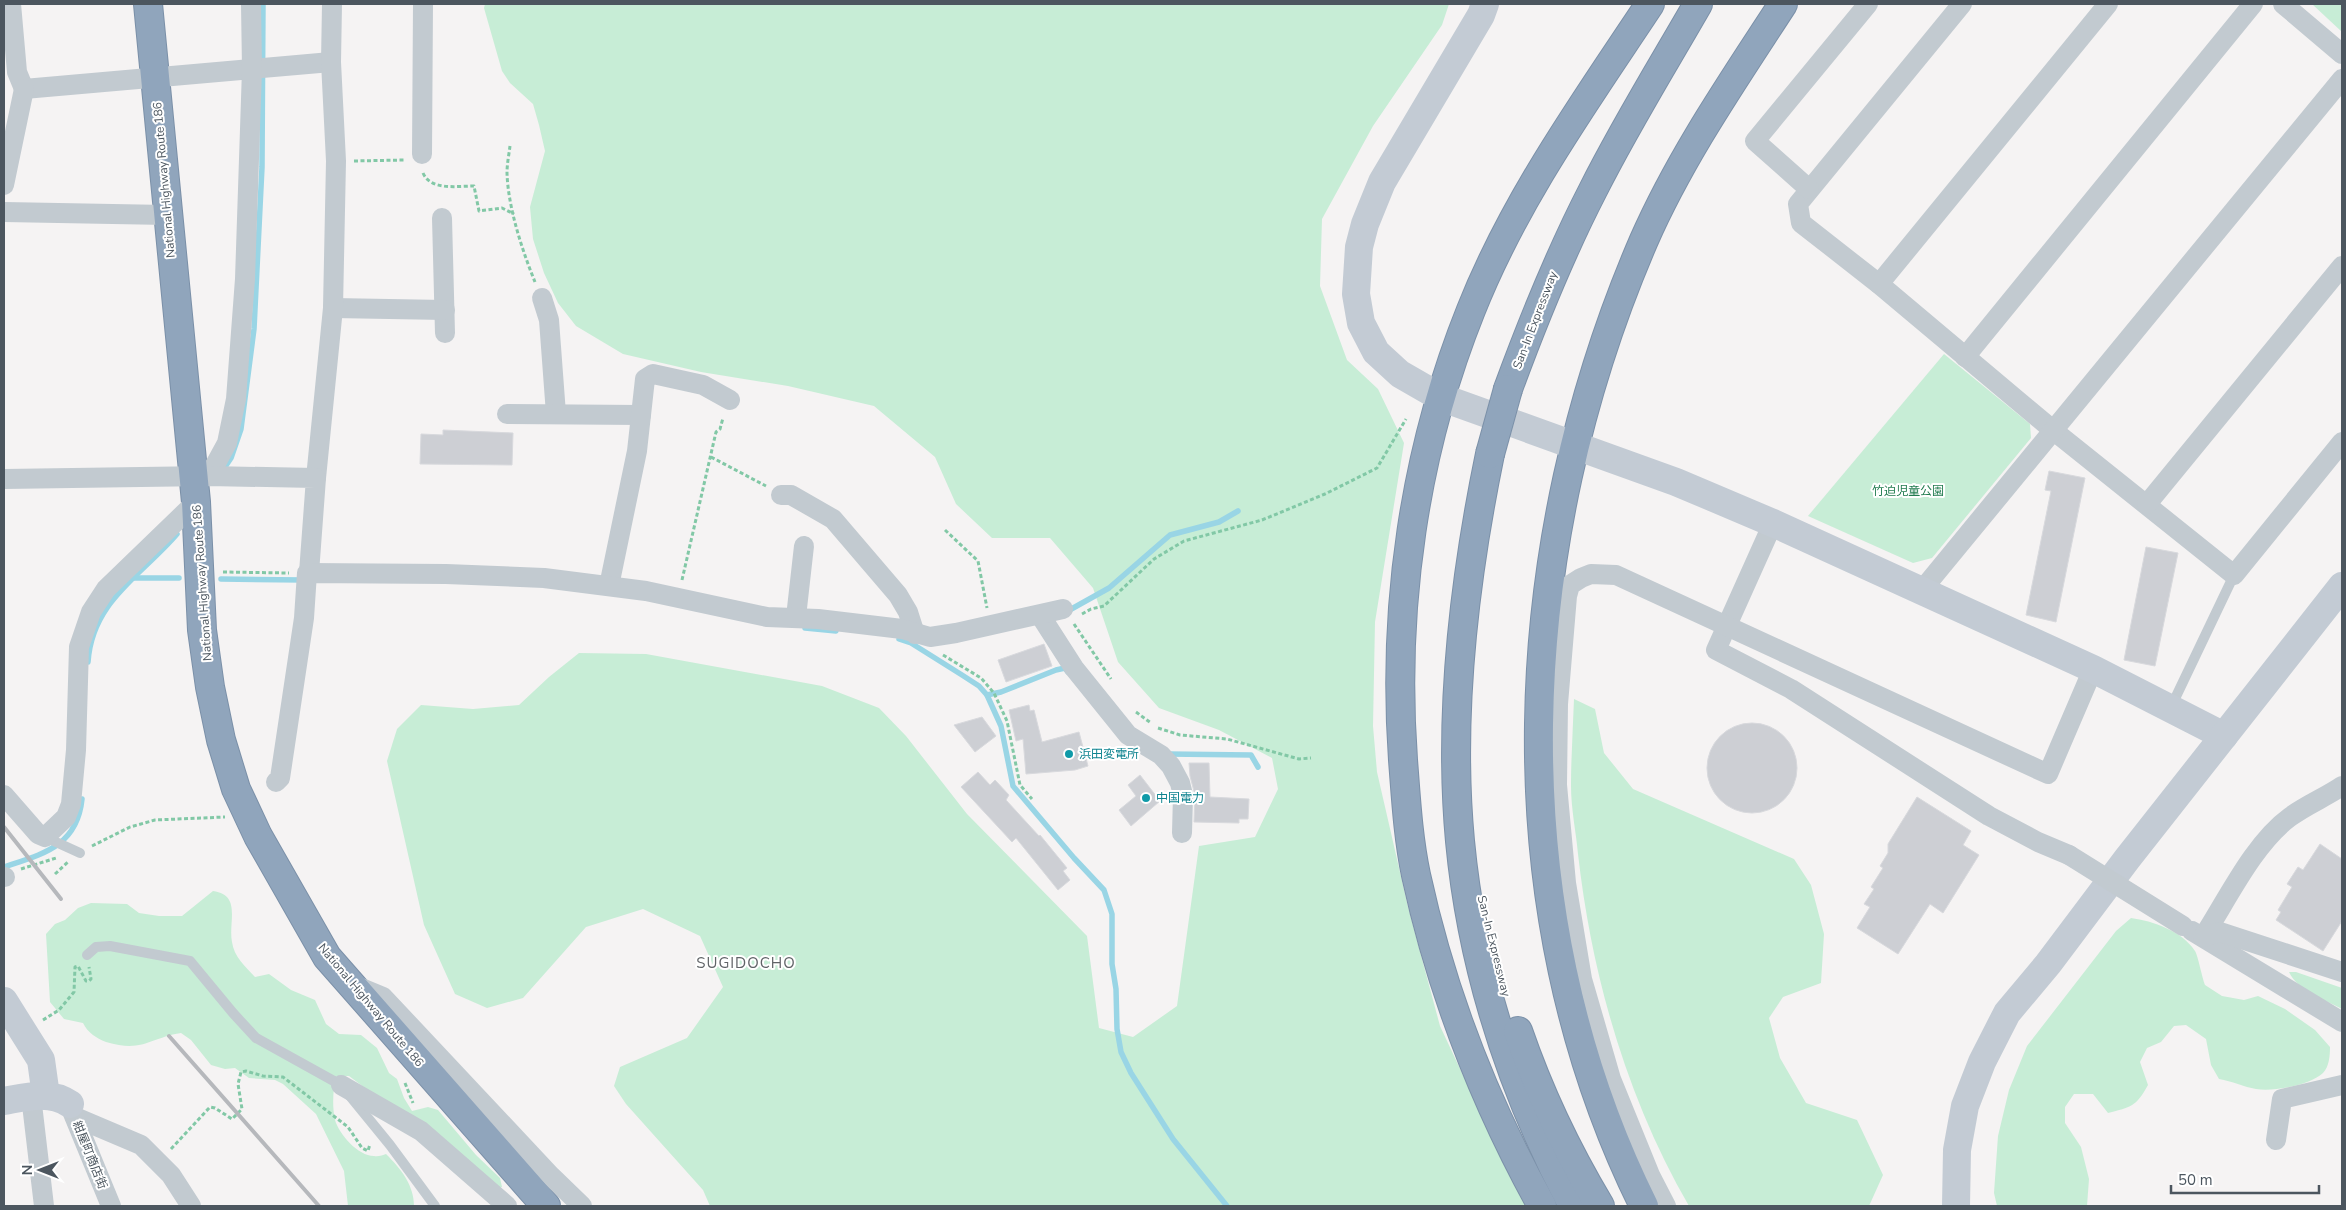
<svg xmlns="http://www.w3.org/2000/svg" width="2346" height="1210" viewBox="0 0 2346 1210" font-family="'Nunito Sans','Noto Sans JP',sans-serif">
  <style>
    .green { fill: #c7edd6 }
    .lines { fill: none; stroke-linecap: round; stroke-linejoin: round }
    .stream { stroke: #99d5e5; stroke-width: 5.5 }
    .building { fill: #cdcfd4; stroke: #d8d9dd }
    .highway-casing { stroke: #7b90a8; stroke-width: 30 }
    .path { stroke: #82c8a6; stroke-width: 3; stroke-dasharray: 4 2.5; stroke-linecap: butt }
    .lane { stroke: #c2cad0; stroke-width: 10 }
    .street { stroke: #c2cad0; stroke-width: 20 }
    .secondary { stroke: #c3cbd4; stroke-width: 28 }
    .highway { stroke: #90a5bc; stroke-width: 28 }
    .rail { stroke: #b6b8bc; stroke-width: 4 }
    .highway-bridge-casing { stroke: #7b90a8; stroke-width: 30; stroke-linecap: butt }
    .street-bridge { stroke: #c2cad0; stroke-width: 20 }
    .highway-bridge { stroke: #90a5bc; stroke-width: 28 }
    .culture-dot { fill: #0f9aa8; stroke: #fff; stroke-width: 2 }
    .labels { text-anchor: middle; dominant-baseline: central; stroke-width: 4; stroke-linejoin: round; paint-order: stroke }
    .street-label { font-size: 12px; fill: #4c565f; stroke: #fff }
    .park-label { font-size: 12px; fill: #217b4f; stroke: #fff }
    .culture-label { font-size: 12px; fill: #0d838f; stroke: #fff; text-anchor: start }
    .quarter-label { font-size: 15px; letter-spacing: 1px; fill: #606367; stroke: #fff }
  </style>
  <rect width="100%" height="100%" fill="#f5f3f3"/>
  <g class="green">
    <polygon points="485,4 1449,4 1442,25 1373,126 1322,219 1320,286 1347,360 1378,389 1404,443 1375,622 1373,726 1377,772 1408,907 1440,1026 1505,1165 1527,1206 710,1206 703,1190 626,1104 614,1086 620,1067 687,1038 723,987 700,936 643,909 586,927 523,998 487,1008 455,994 424,925 387,761 397,729 421,705 473,709 519,705 549,677 579,653 646,654 822,686 879,708 906,736 967,814 1087,936 1099,1028 1133,1037 1177,1006 1199,846 1255,837 1278,789 1272,758 1219,730 1159,708 1118,662 1093,588 1050,538 992,538 956,504 935,457 874,406 788,386 701,372 623,354 576,326 558,303 544,273 533,239 530,207 545,151 539,125 533,104 510,83 502,71 484,8"/>
    <polygon points="2312,4 2342,4 2342,32"/>
    <polygon points="1944,354 2030,424 2031,438 1932,558 1913,563 1808,516"/>
    <path d="M1574,699l21,10 9,44 29,36 161,70 17,26 13,49 -3,49 -38,14 -14,21 11,40 26,45 51,17 26,55 -14,31h-180c-62,-107 -97,-229 -111,-352 -2,-22 -7,-45 -7,-68 0,-29 2,-58 3,-87z"/>
    <path d="M213,891c29,4 15,31 19,51 2,15 13,24 23,35l14,-3 22,16 24,10 11,24 13,10 22,1 16,13 12,25 8,6 7,19 8,13 16,-4 10,3 38,45 24,23 2,9 -4,1 -149,-112h-13c-3,14 -4,30 -1,44 4,14 23,36 39,36 4,1 9,-1 12,-2 15,15 28,31 28,52h-66l-4,-35 -28,-57 -33,-30 -8,-4 -26,-2 -14,-10 -10,1 -14,-4 -20,-25 -10,-7c-32,5 -38,20 -75,9 -10,-4 -18,-9 -23,-19l-19,-4 -14,-17 -4,-68 9,-10 10,-4 13,-12 13,-5 36,1 12,9 20,3h23z"/>
    <path d="M2131,918c22,3 51,13 64,33 3,5 7,26 10,34l17,11 22,4 14,-4 27,13 30,21 15,17c0,9 -1,20 -7,26 -13,12 -49,19 -67,16 -12,-2 -24,-8 -37,-10l-8,-14 -5,-26 -20,-14 -12,1 -13,16 -14,6 -7,14 8,23c-12,22 -17,22 -40,28l-15,-19h-19l-9,13v16l16,24 8,32 -2,27h-90l-3,-13 4,-57 11,-46 18,-44 89,-115z"/>
    <path d="M2289,972h7l46,16v21c-17,-9 -44,-18 -53,-37z"/>
  </g>
  <g class="lines">
    <g class="stream">
      <polyline points="223,470 231,458 241,429 254,329 262,167 263,4"/>
      <polyline points="133,578 179,578"/>
      <polyline points="221,579 304,580"/>
      <polyline points="1066,612 1109,588 1170,535 1219,522 1238,511"/>
      <polyline points="805,628 836,631"/>
      <polyline points="899,639 911,643 962,675 979,686 987,695 1001,726 1013,786 1074,858 1104,890 1112,914 1112,964 1116,989 1117,1029 1121,1052 1131,1073 1173,1139 1227,1206"/>
      <path d="M88,662c4,-61 53,-86 89,-128"/>
      <polyline points="987,695 1001,692 1056,670 1065,668 1068,672"/>
      <polyline points="1167,754 1251,755 1258,767"/>
      <path d="M4,867c38,-13 73,-20 78,-68"/>
    </g>
  </g>
  <g class="building">
    <polygon points="443,430 513,433 512,465 420,464 421,434 443,435"/>
    <polygon points="2049,471 2085,478 2056,622 2026,615 2051,491 2045,490"/>
    <polygon points="2146,547 2178,553 2155,666 2124,660"/>
    <polygon points="1044,644 1052,666 1006,682 998,660"/>
    <polygon points="1029,705 1030,711 1034,710 1042,742 1079,732 1088,766 1075,770 1026,774 1023,739 1016,741 1009,710"/>
    <polygon points="982,717 996,736 975,752 954,725"/>
    <circle cx="1752" cy="768" r="45"/>
    <polygon points="1189,763 1209,763 1210,797 1249,799 1248,819 1239,819 1239,823 1194,822 1195,795 1190,776"/>
    <polygon points="978,772 990,785 995,780 1009,795 1006,800 1039,836 1040,835 1067,868 1063,871 1070,880 1058,890 1016,838 1012,842 961,787"/>
    <polygon points="1140,775 1160,801 1131,826 1119,810 1136,796 1128,785"/>
    <polygon points="1917,797 1971,831 1963,845 1979,855 1943,913 1930,904 1898,954 1857,928 1870,907 1864,904 1874,889 1871,887 1883,868 1880,866 1888,853 1888,844"/>
    <polygon points="2320,844 2342,859 2342,921 2323,951 2276,920 2281,912 2278,910 2292,887 2287,884 2298,867 2303,870"/>
  </g>
  <g class="lines">
    <g class="highway-casing">
      <g id="highway">
        <polyline points="148,4 196,502 202,630 210,687 221,740 236,789 258,836 327,957 546,1206"/>
        <path d="M1508,389c25,-68 52,-135 85,-199 32,-64 70,-125 105,-186"/>
        <path d="M1490,454c-26,126 -42,258 -30,387 12,128 53,252 113,365"/>
        <path d="M1518,1031c21,61 49,120 82,175"/>
        <path d="M1542,1206c-57,-103 -101,-216 -126,-331 -8,-38 -10,-77 -13,-115 -11,-153 11,-308 68,-450 44,-111 114,-208 179,-306"/>
        <path d="M1644,1206c-149,-300 -131,-663 0,-966 37,-84 89,-159 139,-236"/>
      </g>
    </g>
    <g class="path">
      <path d="M510,146c-1,8 -3,18 -3,27 1,34 15,77 28,109"/>
      <polyline points="354,161 405,160"/>
      <path d="M423,173c8,18 34,13 51,13l5,25 23,-3 12,6"/>
      <polyline points="711,457 766,486"/>
      <polyline points="945,530 978,561 987,608"/>
      <polyline points="223,572 289,573"/>
      <polyline points="682,580 716,432 720,429 723,418"/>
      <polyline points="1082,614 1091,609 1104,606 1154,559 1184,541 1262,520 1325,494 1377,468 1406,419"/>
      <polyline points="1074,624 1111,679"/>
      <polyline points="943,655 981,678 994,693 1007,721 1020,785 1032,799"/>
      <polyline points="1136,712 1151,723"/>
      <polyline points="1158,728 1180,735 1227,739 1299,759 1311,758"/>
      <polyline points="92,846 130,827 155,820 225,817"/>
      <polyline points="21,869 56,858"/>
      <polyline points="55,874 68,862"/>
      <polyline points="43,1020 59,1010 74,992 75,967 78,966 86,981 89,981 91,979 89,967"/>
      <polyline points="405,1083 413,1103"/>
      <polyline points="171,1149 210,1107 215,1108 232,1119 242,1109 238,1084 241,1072 246,1071 263,1076 283,1077 348,1127 362,1148 368,1151 370,1144"/>
    </g>
    <g class="lane">
      <polyline points="2171,707 2234,575"/>
      <polyline points="45,837 80,853"/>
      <polyline points="87,955 96,947 110,946 190,961 233,1013 256,1038 341,1085 390,1145 435,1206"/>
    </g>
    <g class="street">
      <polyline points="11,4 17,72 24,89 331,62"/>
      <polyline points="1962,4 1798,204 1801,223 1879,284 2054,431 2234,575 2342,442"/>
      <polyline points="2283,4 2342,54"/>
      <polyline points="422,154 423,4"/>
      <polyline points="4,185 24,89"/>
      <polyline points="1809,189 1755,141 1868,4"/>
      <polyline points="4,212 167,215"/>
      <polyline points="442,218 445,333"/>
      <polyline points="1879,284 2108,4"/>
      <polyline points="542,298 549,320 556,414"/>
      <polyline points="333,308 445,310"/>
      <polyline points="1965,357 2253,4"/>
      <polyline points="507,414 641,415"/>
      <polyline points="209,476 227,443 236,399 245,279 252,69 251,4"/>
      <polyline points="316,478 333,308 336,161 331,62 332,4"/>
      <polyline points="4,479 209,476 316,478 309,573"/>
      <polyline points="781,495 791,495 833,519 898,595 908,612 915,634"/>
      <polyline points="2147,504 2342,266"/>
      <polyline points="1773,523 1716,650 1791,689 1989,816 2038,842 2069,855"/>
      <polyline points="609,586 637,451 645,379 653,374 703,385 730,400"/>
      <polyline points="1922,590 2342,79"/>
      <polyline points="1040,615 1074,668 1128,735 1161,755 1171,766 1180,783 1183,795 1182,833"/>
      <polyline points="796,617 804,546"/>
      <polyline points="276,782 280,778 304,618 307,573 446,574 544,578 646,591 767,617 818,619 902,629 930,637 956,633 1063,609"/>
      <polyline points="4,795 38,834 45,837 66,817 71,804 76,750 79,647 91,612 106,589 196,502"/>
      <polyline points="4,877 5,877"/>
      <polyline points="2192,931 2342,1022"/>
      <path d="M2203,937c24,-37 51,-94 87,-120 16,-12 36,-20 52,-31"/>
      <polyline points="2203,937 2220,932 2342,972"/>
      <polyline points="354,985 383,997 551,1176 582,1206"/>
      <polyline points="341,1085 421,1131 507,1206"/>
      <polyline points="31,1096 44,1206"/>
      <polyline points="72,1111 111,1206"/>
      <polyline points="75,1117 141,1145 171,1175 191,1206"/>
      <polyline points="2276,1140 2282,1099 2342,1085"/>
      <polyline points="1666,1206 1650,1175 1611,1079 1582,979 1566,883 1557,785 1558,704 1567,596 1570,585 1581,578 1591,574 1616,575 2048,774 2093,669"/>
    </g>
    <g class="secondary">
      <polyline points="1485,4 1481,15 1382,182 1365,224 1359,247 1356,294 1361,323 1376,352 1400,374 1440,397 1676,482 1773,523 2093,669 2224,736"/>
      <polyline points="4,1001 41,1060 46,1096"/>
      <path d="M4,1101c22,-4 46,-11 66,3"/>
      <polyline points="1956,1206 1957,1150 1965,1106 1982,1062 2007,1013 2048,964 2127,859 2342,586"/>
    </g>
    <use href="#highway" class="highway"/>
    <g class="rail">
      <polyline points="4,827 61,899"/>
      <polyline points="169,1036 319,1206"/>
    </g>
    <g class="highway-bridge-casing">
      <polyline id="highway-bridge" points="1490,454 1508,389"/>
    </g>
    <polyline class="street-bridge" points="2069,855 2183,926"/>
    <use href="#highway-bridge" class="highway-bridge"/>
  </g>
  <g class="culture-dot">
    <circle cx="1069" cy="754" r="5"/>
    <circle cx="1146" cy="798" r="5"/>
  </g>
  <g class="labels">
    <g class="street-label">
      <text transform="translate(164 180) rotate(-95)">National Highway Route 186</text>
      <text transform="translate(1535 320) rotate(-69)">San-In Expressway</text>
      <text transform="translate(202 583) rotate(-94)">National Highway Route 186</text>
      <text transform="translate(1494 946) rotate(76)">San-In Expressway</text>
      <text transform="translate(371 1005) rotate(50)">National Highway Route 186</text>
      <text transform="translate(90 1155) rotate(68)">紺屋町商店街</text>
    </g>
    <g class="park-label">
      <text x="1908" y="491">竹迫児童公園</text>
    </g>
    <g class="culture-label">
      <text x="1079" y="754">浜田変電所</text>
      <text x="1156" y="798">中国電力</text>
    </g>
    <g class="quarter-label">
      <text x="746" y="963">SUGIDOCHO</text>
    </g>
  </g>
  <rect width="2346" height="1210" fill="none" stroke="#4c565f" stroke-width="10"/>
  <g transform="translate(40 1170) rotate(270)" stroke="#ffffff" stroke-width="4" paint-order="stroke">
  <path d="M0-4L9 19L0 12L-9 19Z" fill="#4c565f"/>
  <text y="-8" font-size="14" font-weight="bold" text-anchor="middle" fill="#4c565f">N</text>
  </g>
  <path d="M2171 1185v8h148v-8" fill="none" stroke="#4c565f" stroke-width="2.5"/>
  <text x="2178" y="1185" font-size="15" fill="#4c565f" stroke="#ffffff" stroke-width="4" paint-order="stroke">50 m</text>
</svg>
